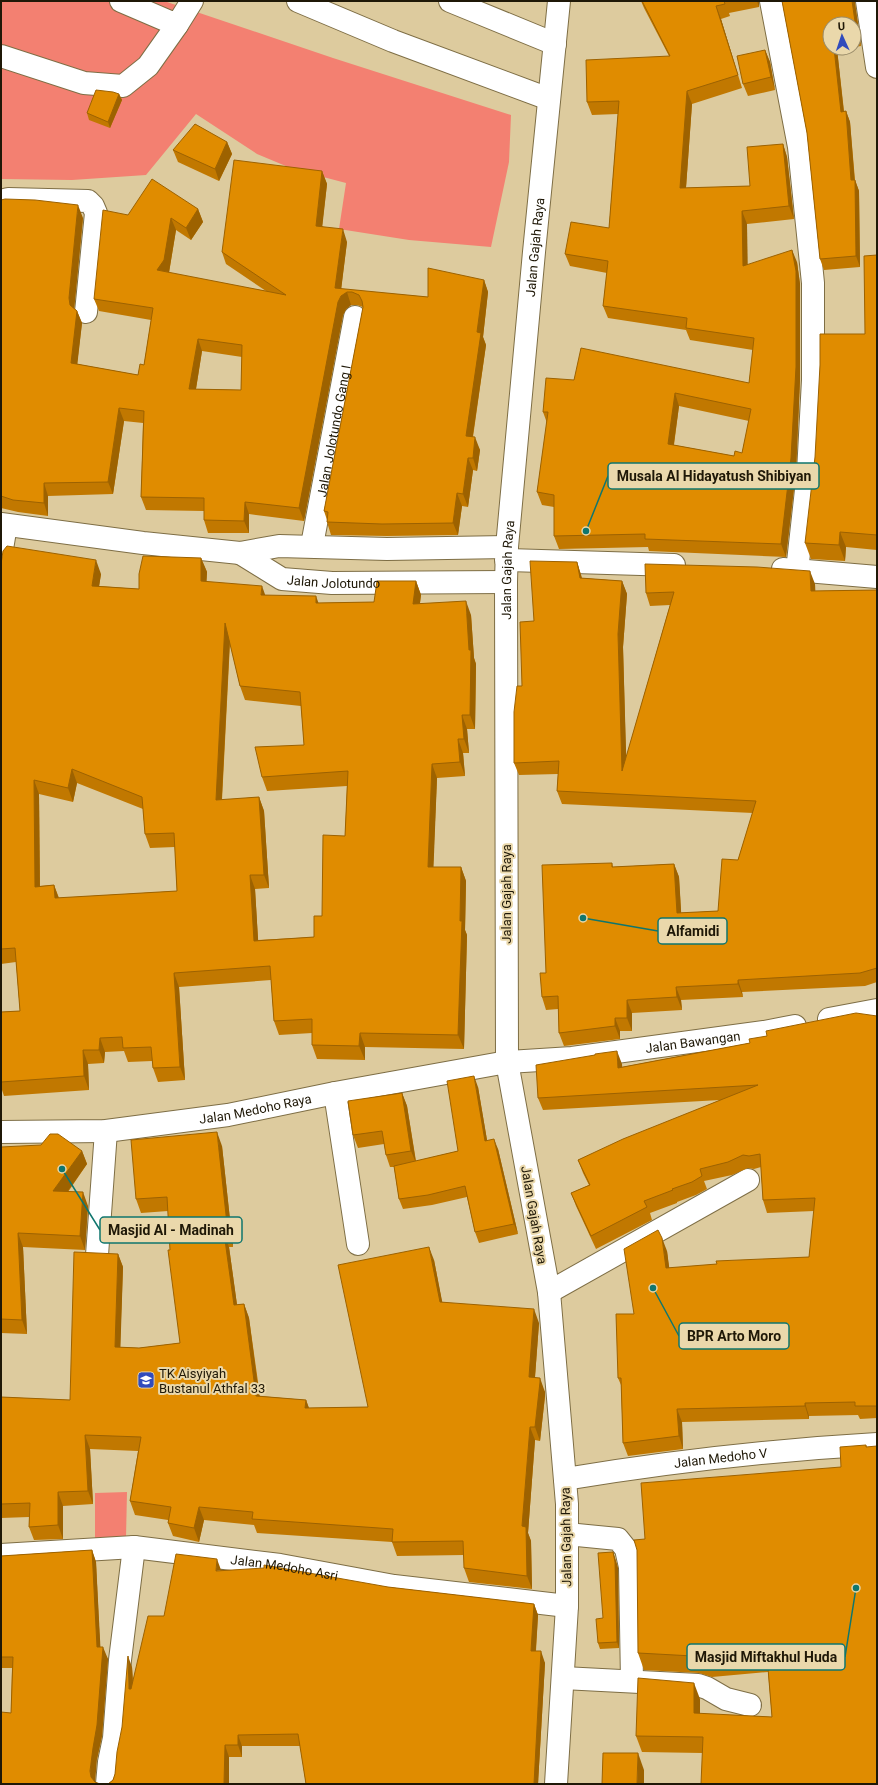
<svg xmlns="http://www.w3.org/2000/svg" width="878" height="1785" viewBox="0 0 878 1785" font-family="Roboto,sans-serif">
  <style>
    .green { fill: #f38071 }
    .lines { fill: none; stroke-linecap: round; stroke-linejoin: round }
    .minor-casing { stroke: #7e6e45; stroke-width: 24 }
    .major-casing { stroke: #7e6e45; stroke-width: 24 }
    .minor { stroke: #fff; stroke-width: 22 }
    .major { stroke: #fff; stroke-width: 22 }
    .wall { fill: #c17800; fill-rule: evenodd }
    .shaded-wall { fill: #9d6200 }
    .building { fill: #e08c00; stroke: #9d6200; fill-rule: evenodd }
    .labels { text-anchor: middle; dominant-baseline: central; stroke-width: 4; stroke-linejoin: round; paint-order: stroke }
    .street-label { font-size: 13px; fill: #1f1807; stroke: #ead8ab }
    .poi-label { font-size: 13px; fill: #1f1807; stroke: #ead8ab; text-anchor: start }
    .leader { fill: none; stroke: #0f766e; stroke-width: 1.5 }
    .callout-dot { fill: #0f766e; stroke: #ead8ab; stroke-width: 1.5 }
    .callout { fill: #ead8ab; stroke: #0f766e; stroke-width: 1.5 }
    .callout-label { font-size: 14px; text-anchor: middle; font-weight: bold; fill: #1f1807 }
  </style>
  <rect width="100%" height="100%" fill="#ddcb9e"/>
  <g class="green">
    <polygon points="1,1 164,1 333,58 511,115 509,162 491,247 409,240 339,229 346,183 293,169 257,154 196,114 146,175 72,180 1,179"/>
    <polygon points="127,1492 126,1538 95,1539 95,1493"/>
  </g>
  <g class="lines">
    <g class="minor-casing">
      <g id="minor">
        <polyline points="121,1 177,25 192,1"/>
        <polyline points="298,1 393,41 549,99"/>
        <polyline points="450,1 555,44"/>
        <polyline points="771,1 799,147 813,283 813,380 808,472 797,571"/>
        <polyline points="867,1 877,67"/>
        <polyline points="1,56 84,83 123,86 148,66 177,25"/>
        <polyline points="1,201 8,199 88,201 93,206 96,213 86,312"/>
        <path id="s1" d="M312,545l43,-228"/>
        <polyline points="1,555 6,525"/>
        <polyline points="506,560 674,565"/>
        <polyline points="783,569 877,577"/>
        <polyline points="829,1019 877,1010"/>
        <polyline points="335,1093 358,1244"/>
        <path id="s2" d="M1,1132l105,-1 122,-16 107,-22 172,-31 65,-4 192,-26 31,-6"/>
        <polyline points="97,1255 106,1131"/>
        <polyline points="549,1292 748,1180"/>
        <path id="s3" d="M565,1479c103,-17 208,-29 312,-35"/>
        <polyline points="567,1534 618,1539 626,1549 630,1567 632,1681"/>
        <path id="s4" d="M1,1555l133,-8 146,18 114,21 173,20"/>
        <polyline points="563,1678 698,1685 707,1688 726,1699 750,1705"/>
        <polyline points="107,1784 109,1762 114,1738 120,1660 134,1547"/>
      </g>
    </g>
    <g class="major-casing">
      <g id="major">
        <polyline points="1,524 143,543 240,553 279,546 387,549 507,547"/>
        <path id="s5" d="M240,553l42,26 50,4 174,-1"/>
        <path id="s6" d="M556,1784l11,-178v-102l-18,-212 -42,-230 -1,-480 1,-35 27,-295 25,-251"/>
      </g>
    </g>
    <use href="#minor" class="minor"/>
    <use href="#major" class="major"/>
  </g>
  <g class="wall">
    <path d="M641,1h118v6l-30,6 1,3 -9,3 21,69 -50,16 -6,84 64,-2 33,-42 4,13 7,62 -47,5v41l50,-3 3,22v96l-4,91 -10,86 -137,-6 -1,-4 -89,2 -5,-13v-29l-12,-2 -5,-13 10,-69 -4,-11 31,-32 175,3 4,-33 -63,-10 -4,-10 -78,-12 -5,-12 4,-33 -37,-7 -5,-12 44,-26 9,-114 -26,1 -5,-13 82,-46 -25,-48zM679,406l70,15 -7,32 -8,3 -60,-11z"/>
    <polygon points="782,1 855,1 855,3 861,46 854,47 854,24 830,24 830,48 846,48 837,49 844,111 846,111 850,122 855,180 859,191 860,267 824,270 820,259 807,133"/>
    <polygon points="765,50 770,62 775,90 748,96 743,84"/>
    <polygon points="119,94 122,100 110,128 89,120 87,113"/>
    <polygon points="227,142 232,154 219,181 178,162 173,150"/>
    <path d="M322,171l5,13 -5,42 25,16 -6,47 87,8 56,-17 4,12 -5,45 3,8 -13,92 7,13 -3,21 -4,-1 -5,37 -6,-1 -4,29 -71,1 -56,-1 -4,-13v-2l-3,-9 39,-204 -6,-2h-6l-5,4 -3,6 -39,206 -55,-7v19h-41l-4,-13v-9l-58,-1 -5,-13 2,-74 -19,-2 -11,73 -65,2v20l-30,-4 -17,-4v-308l82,18 -9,90 3,3 5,12 -5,41 61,11 6,-10 7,-45 -52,-9 -5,-12 34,-84 70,-6 5,13 -12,18 -15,-10 -7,43 97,18 -40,-27 -4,-12zM202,351l40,6 -1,33 -45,-1z"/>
    <polygon points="877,255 877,550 846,547 845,561 811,559 805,543 865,334"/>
    <path d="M201,558l6,14 -1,10 59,13 54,8 55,-1 42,-21 5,14 -1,8 51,12 3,43 2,6 -1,65h-8l2,24h-6l2,23 -28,2 -4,89h28l5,14 -1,49 2,5 -3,114 -99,-2v13l-48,-1 -5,-14v-12l-33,2 -5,-14 -3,-41 -92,7 6,93 -27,2 -5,-14 -1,-7 -24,1 -4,-11 -19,1 -1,11 -16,1 1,26 -85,6 -2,-6h-1v-78l19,-1 -4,-49 -15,2v-400l100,10 -2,12 40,3zM230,643l10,43 5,14 56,6 3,39 -42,32 5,14 80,-5 -2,50 -23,80 -8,21 -56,3 -3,-51 14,-1 -5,-77 -5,-14 -37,3zM77,783l66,26 2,25 5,14 25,-1 2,44 -118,7 -5,-13 -14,1 -1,-92 34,8z"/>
    <polygon points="577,562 582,578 622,581 627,594 623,647 626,758 670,605 650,606 646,593 815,584 815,591 877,590 877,982 865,986 742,992 743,997 681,1000 682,1010 632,1013 632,1031 620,1031 620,1039 564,1046 559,1033 558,1009 546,1010 542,997 546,973 612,863 613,867 674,864 679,877 681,913 718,911 738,860 753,813 562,804 557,791 558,774 519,775 514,763 522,686 534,621"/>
    <polygon points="877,1016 877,1418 860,1419 858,1415 809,1416 809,1419 682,1422 683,1449 628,1456 623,1443 621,1385 618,1378 634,1314 667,1251 669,1268 809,1257 814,1211 767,1213 763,1200 761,1167 754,1169 748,1168 732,1175 704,1181 707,1189 696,1195 677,1202 677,1203 650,1213 652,1220 596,1249 576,1206 571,1193 589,1185 583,1173 578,1160 720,1100 543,1110 538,1098 595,1055 622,1064 622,1067 750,1043 767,1036"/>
    <polygon points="478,1087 487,1140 498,1149 518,1234 479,1243 475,1232 467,1197 432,1205 403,1209 399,1199 394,1167 390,1167 386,1155 384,1144 358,1148 353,1135 402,1093 407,1106 416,1161 458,1151"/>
    <polygon points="222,1146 233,1247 229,1247 237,1305 244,1304 249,1318 260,1396 306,1400 309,1408 368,1407 434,1260 442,1302 539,1323 535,1377 545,1392 545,1396 540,1441 535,1440 528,1533 531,1541 532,1589 469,1582 464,1568 464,1555 397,1556 392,1542 257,1533 254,1525 204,1520 199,1542 173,1536 168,1523 168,1520 135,1515 130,1501 138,1451 90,1449 93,1504 63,1506 63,1539 34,1540 29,1527 29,1517 1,1518 1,1397 70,1400 118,1254 123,1267 120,1347 139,1348 180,1343 170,1250 168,1211 141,1213 136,1199"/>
    <polygon points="1,1147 82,1151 87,1164 68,1192 88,1206 85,1250 23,1247 27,1334 1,1333"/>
    <polygon points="866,1445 867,1447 877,1784 702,1753 642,1752 636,1736 700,1699 700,1714 772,1717 768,1672 712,1677 699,1673 644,1670 638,1653 645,1539 841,1467"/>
    <polygon points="92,1550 96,1562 100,1647 108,1659 102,1736 97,1759 1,1784 11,1713 12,1668 1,1668 1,1556"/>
    <polygon points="613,1552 615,1558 618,1568 619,1648 600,1649 598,1643 603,1618"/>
    <polygon points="221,1570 388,1587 534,1604 538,1615 536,1651 545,1663 538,1784 306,1784 300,1746 242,1746 242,1757 229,1757 229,1784 106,1784 108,1784 113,1780 115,1774 132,1667 133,1683 164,1616"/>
  </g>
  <g class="shaded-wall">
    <polygon points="757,1 759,1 759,7"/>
    <polygon points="852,1 855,1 855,3 861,46 857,35"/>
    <polygon points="716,6 721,19 742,88 738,75"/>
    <polygon points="834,48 836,48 837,49 845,123 841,112"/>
    <polygon points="765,50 770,62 775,90 771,77"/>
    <polygon points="687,91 692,104 685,201 680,188"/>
    <polygon points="119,94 122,100 110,128 108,122"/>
    <polygon points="846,111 850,122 855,185 855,180 859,191 860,267 856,256 851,180"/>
    <polygon points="227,142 232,154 219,181 215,169"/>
    <polygon points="783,144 787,157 794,219 789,206"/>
    <polygon points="322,171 327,184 321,238 316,226"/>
    <polygon points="78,205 83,218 74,311 70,305 69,298"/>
    <polygon points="198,209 203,222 191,240 186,228"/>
    <polygon points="742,211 747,224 748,279 743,266"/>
    <polygon points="171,218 176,230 169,272 157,270"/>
    <polygon points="343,229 347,242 340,299 341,296 347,292 351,305 346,309 343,315 304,521 299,508 335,288"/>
    <polygon points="792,250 797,262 800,284 800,380 796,471 786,557 781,544"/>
    <polygon points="484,280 488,292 483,337 486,345 471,448 466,436 477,332"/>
    <polygon points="77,311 82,323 76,376 71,363"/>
    <polygon points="198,339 202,351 194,401 189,389"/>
    <polygon points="675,393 679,406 672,457 668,444"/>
    <polygon points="119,408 124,421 113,494 108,482"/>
    <polygon points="475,437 480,450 477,471 473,458"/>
    <polygon points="468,458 473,470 468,507 463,494"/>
    <polygon points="44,483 48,496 48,516 44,503"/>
    <polygon points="457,493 462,506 458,535 453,523"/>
    <polygon points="245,502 249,514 249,533 244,521"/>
    <polygon points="840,532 846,547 845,561 839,545"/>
    <polygon points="201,558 207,572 206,595 201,581"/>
    <polygon points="96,560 101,574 97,600 92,586"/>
    <polygon points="577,562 581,575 584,591 580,578"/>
    <polygon points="810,571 815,584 816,603 811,591"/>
    <polygon points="416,581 421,595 418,617 413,604"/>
    <polygon points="622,581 627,594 623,647 627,784 622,771 618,634"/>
    <polygon points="262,586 267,600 261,595"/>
    <polygon points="316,596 321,610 316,603"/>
    <polygon points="466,601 471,615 474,658 476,664 475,729 470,715 469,650"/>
    <polygon points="225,623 230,637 221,814 216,800"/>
    <polygon points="462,715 467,729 469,753 464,739"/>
    <polygon points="458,739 463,753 465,776 460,762"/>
    <polygon points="432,764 437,778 433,880 428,867"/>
    <polygon points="72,769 77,783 73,802 68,788"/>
    <polygon points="34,780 39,794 40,901 35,887"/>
    <polygon points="259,797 264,811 269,888 264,875"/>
    <polygon points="674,864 679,877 682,926 677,913"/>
    <polygon points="461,867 466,881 465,930 467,935 464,1049 458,1035"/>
    <polygon points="250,875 255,889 259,954 254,941"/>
    <polygon points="54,885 59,899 55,898"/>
    <polygon points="174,973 179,987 185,1080 180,1067"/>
    <polygon points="738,980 742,992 743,997 738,984"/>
    <polygon points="676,987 681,1000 682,1010 677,997"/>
    <polygon points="627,1000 632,1013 632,1031 627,1018"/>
    <polygon points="615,1018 620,1031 620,1039 615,1026"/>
    <polygon points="360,1033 365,1047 365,1060 359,1046"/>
    <polygon points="100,1038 105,1052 104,1063 99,1050"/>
    <polygon points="83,1050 88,1064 89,1090 84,1076"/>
    <polygon points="617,1051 622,1064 623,1081 618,1068"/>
    <polygon points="474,1076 478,1087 489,1152 485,1141"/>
    <polygon points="402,1093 407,1106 416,1163 411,1151"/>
    <polygon points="217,1132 222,1146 233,1247 228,1233"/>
    <polygon points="494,1139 498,1149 518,1234 514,1224"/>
    <polygon points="82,1151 87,1164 58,1205 53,1191"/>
    <polygon points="83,1192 88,1206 85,1250 80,1236"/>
    <polygon points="18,1233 23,1247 27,1334 22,1320"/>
    <polygon points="224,1233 229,1247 239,1319 234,1305"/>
    <polygon points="662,1238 667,1251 671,1281 666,1268"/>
    <polygon points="429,1247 434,1260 445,1316 440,1302"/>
    <polygon points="118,1254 123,1267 120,1361 115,1347"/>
    <polygon points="244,1304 249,1318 261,1410 256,1396"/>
    <polygon points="534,1309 539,1323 534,1390 529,1377"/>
    <polygon points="540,1378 545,1392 545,1396 540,1441 535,1427"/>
    <polygon points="306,1400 311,1414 305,1408"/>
    <polygon points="805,1403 809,1416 809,1419 805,1406"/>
    <polygon points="677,1409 682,1422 683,1449 679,1436"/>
    <polygon points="530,1427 535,1440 528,1533 531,1541 532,1589 527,1576 522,1526"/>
    <polygon points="85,1435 90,1449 93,1504 88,1491"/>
    <polygon points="58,1492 63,1506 63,1539 58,1525"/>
    <polygon points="199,1507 204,1520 199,1542 194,1528"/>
    <polygon points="92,1550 96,1562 101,1658 97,1647"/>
    <polygon points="613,1552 615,1558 618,1568 619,1648 617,1642"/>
    <polygon points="217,1559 221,1570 216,1571"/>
    <polygon points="534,1604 538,1615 535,1662 531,1651"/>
    <polygon points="103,1647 108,1659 102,1736 97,1759 95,1783 91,1777 90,1771"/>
    <polygon points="541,1651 545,1663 538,1784 534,1784"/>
    <polygon points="128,1656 132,1667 134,1700 129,1689"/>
    <polygon points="694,1683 700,1699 700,1730 694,1713"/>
    <polygon points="238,1735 242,1746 242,1757 238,1745"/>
    <polygon points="225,1745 229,1757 229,1784 224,1784"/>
    <polygon points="638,1753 644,1770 644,1784 637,1784"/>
  </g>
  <g class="building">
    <path d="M642,1h82l1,3 -9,2 22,69 -51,16 -7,97 70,-2 -3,-39 36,-3 6,62 -47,5 1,55 49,-16 4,21v96l-5,91 -10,86 -136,-5v-5l-91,2v-41l-17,-3 11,-80h-5l3,-34 28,2 7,-32 168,35 5,-45 -68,-10 1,-10 -84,-12 5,-45 -43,-7 6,-32 38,6 10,-127 -32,1 -1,-42 84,-4zM675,393l76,16 -9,44 -7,-2 -1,5 -66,-12z"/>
    <polygon points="782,1 852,1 857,35 854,35 854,24 830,24 830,48 834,48 841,112 846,111 851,180 855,180 856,256 820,259 807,133"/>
    <polygon points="765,50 771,77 743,84 737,56"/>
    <polygon points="96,90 113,92 119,94 108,122 87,113"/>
    <polygon points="195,124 227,142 215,169 173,150"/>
    <path d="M234,160l88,11 -6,55 27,3 -8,59 93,9v-29l56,12 -7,52 4,1 -15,103 9,1 -2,21h-5l-5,36 -6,-1 -4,30 -71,1 -55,-2 1,-10 -4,-1 39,-204 -1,-6 -3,-6 -7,-3h-5l-6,4 -3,6 -39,206 -54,-6 -1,19 -40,-1v-22l-63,-1 3,-86 -25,-3 -11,74 -64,1v20l-31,-3 -12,-4v-296l4,-1 30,1 43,5 -9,93 1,7 7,6 -6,52 67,12 2,-11 4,1 9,-57 -59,-9 9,-89 25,5 24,-36 46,30 -12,19 -15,-10 -7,42 -7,10 129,25 -64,-43zM198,339l44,6 -1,45 -52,-1z"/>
    <polygon points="877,255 877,535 840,532 839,545 805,543 815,457 820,365 820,334 865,334 864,256"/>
    <path d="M7,546l89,14 -4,26 47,3v-15l4,-18 58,2v23l61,5 -1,9 55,1v7l58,-1 3,-21h39l-3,23 53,-3 3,49h2l-1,65h-8l2,24h-6l2,23 -28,2 -4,103h33l-1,54h2l-4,114 -98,-2 -1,13 -47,-1v-26l-38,2 -4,-55 -96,7 6,94 -27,1 -2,-21 -28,1 -1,-11 -22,1 -1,12h-16l1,26 -83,6v-70l19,-1 -5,-63 -14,1v-385l2,-13zM225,623l15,63 60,6 4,53 -49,2 7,30 86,-6 -3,65 -22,-1 -1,81h-8v21l-60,4 -4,-66h14l-5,-78 -43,3zM72,769l70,28 3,37 29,-1 3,58 -122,7 -1,-13 -19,2 -1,-107 34,8z"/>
    <polygon points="530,561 577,562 580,578 622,581 618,634 622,771 674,592 646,593 645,564 757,567 810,571 811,591 877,590 877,968 860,973 738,980 738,984 676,987 677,997 627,1000 627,1018 615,1018 615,1026 559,1033 558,996 542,997 540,973 546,973 542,865 612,863 612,867 674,864 677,913 718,911 722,859 738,860 756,801 557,791 559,761 514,763 514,712 517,686 522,686 520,622 534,621"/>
    <polygon points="856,1013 877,1016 877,1406 855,1406 855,1402 805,1403 805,1406 677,1409 679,1436 623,1443 621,1378 618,1378 616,1314 634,1314 624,1249 658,1230 662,1238 666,1268 717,1264 716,1261 809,1257 815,1198 763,1200 760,1154 749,1156 743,1155 728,1162 700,1169 702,1176 692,1182 672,1189 673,1190 644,1201 647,1207 591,1236 571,1193 590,1185 578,1160 623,1139 758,1085 538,1098 536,1065 595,1055 595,1054 617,1051 618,1068 750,1043 749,1039 767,1036 766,1031"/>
    <polygon points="474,1076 485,1141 494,1139 514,1224 475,1232 465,1186 428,1195 399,1199 394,1166 458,1151 447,1081"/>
    <polygon points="402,1093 411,1151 386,1155 382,1131 353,1135 348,1101"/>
    <polygon points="217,1132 228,1233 224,1233 234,1305 244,1304 256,1396 306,1400 305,1408 368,1407 338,1265 429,1247 440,1302 534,1309 529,1377 540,1378 540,1382 535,1427 530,1427 522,1526 526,1527 527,1576 464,1568 463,1541 392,1542 393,1529 252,1519 253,1512 199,1507 194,1528 168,1523 171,1507 130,1501 141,1437 85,1435 88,1491 58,1492 58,1525 29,1527 30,1503 1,1504 1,1397 70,1400 74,1252 118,1254 115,1347 139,1348 180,1343 168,1250 170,1250 167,1197 136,1199 131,1140"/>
    <polygon points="50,1134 58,1134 82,1151 53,1191 83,1192 80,1236 18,1233 22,1320 1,1319 1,1147 41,1145"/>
    <polygon points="866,1445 866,1447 877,1446 877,1784 701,1784 703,1737 636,1736 638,1678 694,1683 694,1713 772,1717 767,1656 706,1660 693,1656 638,1653 637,1550 634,1540 645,1539 641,1483 841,1467 840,1447"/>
    <polygon points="92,1550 97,1647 103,1647 97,1725 93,1748 90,1771 91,1777 95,1782 100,1784 1,1784 1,1712 11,1713 13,1657 1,1657 1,1556"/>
    <polygon points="613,1552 615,1562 617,1642 598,1643 596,1619 603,1618 598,1553"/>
    <polygon points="176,1554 217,1559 216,1571 264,1568 264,1565 388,1587 534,1604 531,1651 541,1651 534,1784 306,1784 298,1734 238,1735 238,1745 225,1745 224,1784 106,1784 108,1784 113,1780 115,1774 117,1752 122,1727 128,1656 129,1689 131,1689 148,1616 164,1616"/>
    <polygon points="603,1753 638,1753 637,1784 602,1784"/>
  </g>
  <defs>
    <g id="school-square" transform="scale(0.9)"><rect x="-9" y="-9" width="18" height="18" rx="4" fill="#314bbc" stroke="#ead8ab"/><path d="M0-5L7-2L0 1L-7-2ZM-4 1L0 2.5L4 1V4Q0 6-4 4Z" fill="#fff"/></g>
  </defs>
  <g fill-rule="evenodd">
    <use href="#school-square" x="146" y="1380"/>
  </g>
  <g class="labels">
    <g class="street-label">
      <text stroke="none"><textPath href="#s6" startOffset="1543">Jalan Gajah Raya</textPath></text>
      <text stroke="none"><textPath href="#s1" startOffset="116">Jalan Jolotundo Gang I</textPath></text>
      <text stroke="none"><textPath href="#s6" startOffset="1219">Jalan Gajah Raya</textPath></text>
      <text stroke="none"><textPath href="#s5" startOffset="101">Jalan Jolotundo</textPath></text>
      <text transform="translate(506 894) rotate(-90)">Jalan Gajah Raya</text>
      <text stroke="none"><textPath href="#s2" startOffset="699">Jalan Bawangan</textPath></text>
      <text stroke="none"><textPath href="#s2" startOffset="256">Jalan Medoho Raya</textPath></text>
      <text transform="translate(534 1215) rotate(80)">Jalan Gajah Raya</text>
      <text stroke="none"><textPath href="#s3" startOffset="157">Jalan Medoho V</textPath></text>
      <text transform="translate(566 1537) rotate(-91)">Jalan Gajah Raya</text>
      <text stroke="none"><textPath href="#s4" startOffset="285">Jalan Medoho Asri</textPath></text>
    </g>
    <g class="poi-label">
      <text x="159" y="1373">TK Aisyiyah<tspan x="159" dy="15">Bustanul Athfal 33</tspan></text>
    </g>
  </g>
  <path class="leader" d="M586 531L608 476M583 918L658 931M62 1169L100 1230M653 1288L679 1336M856 1588L845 1657"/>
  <g class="callout-dot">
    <circle cx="586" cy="531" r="4"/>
    <circle cx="583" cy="918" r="4"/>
    <circle cx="62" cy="1169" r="4"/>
    <circle cx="653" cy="1288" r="4"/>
    <circle cx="856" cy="1588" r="4"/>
  </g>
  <g class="callout">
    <rect x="608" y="463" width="211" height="26" rx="4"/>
    <rect x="658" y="918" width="69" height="26" rx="4"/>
    <rect x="100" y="1217" width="142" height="26" rx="4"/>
    <rect x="679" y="1323" width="110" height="26" rx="4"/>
    <rect x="687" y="1644" width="158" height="26" rx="4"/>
  </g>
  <g class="callout-label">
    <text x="714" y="481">Musala Al Hidayatush Shibiyan</text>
    <text x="693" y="936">Alfamidi</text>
    <text x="171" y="1235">Masjid Al - Madinah</text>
    <text x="734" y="1341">BPR Arto Moro</text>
    <text x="766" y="1662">Masjid Miftakhul Huda</text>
  </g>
  <rect width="878" height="1785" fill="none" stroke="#1f1807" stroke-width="4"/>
  <g transform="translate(842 36) rotate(357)"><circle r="19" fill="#ead8ab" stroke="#998b69"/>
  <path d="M0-3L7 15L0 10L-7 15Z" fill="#314bbc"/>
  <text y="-6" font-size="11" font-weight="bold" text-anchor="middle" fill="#1f1807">U</text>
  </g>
</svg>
